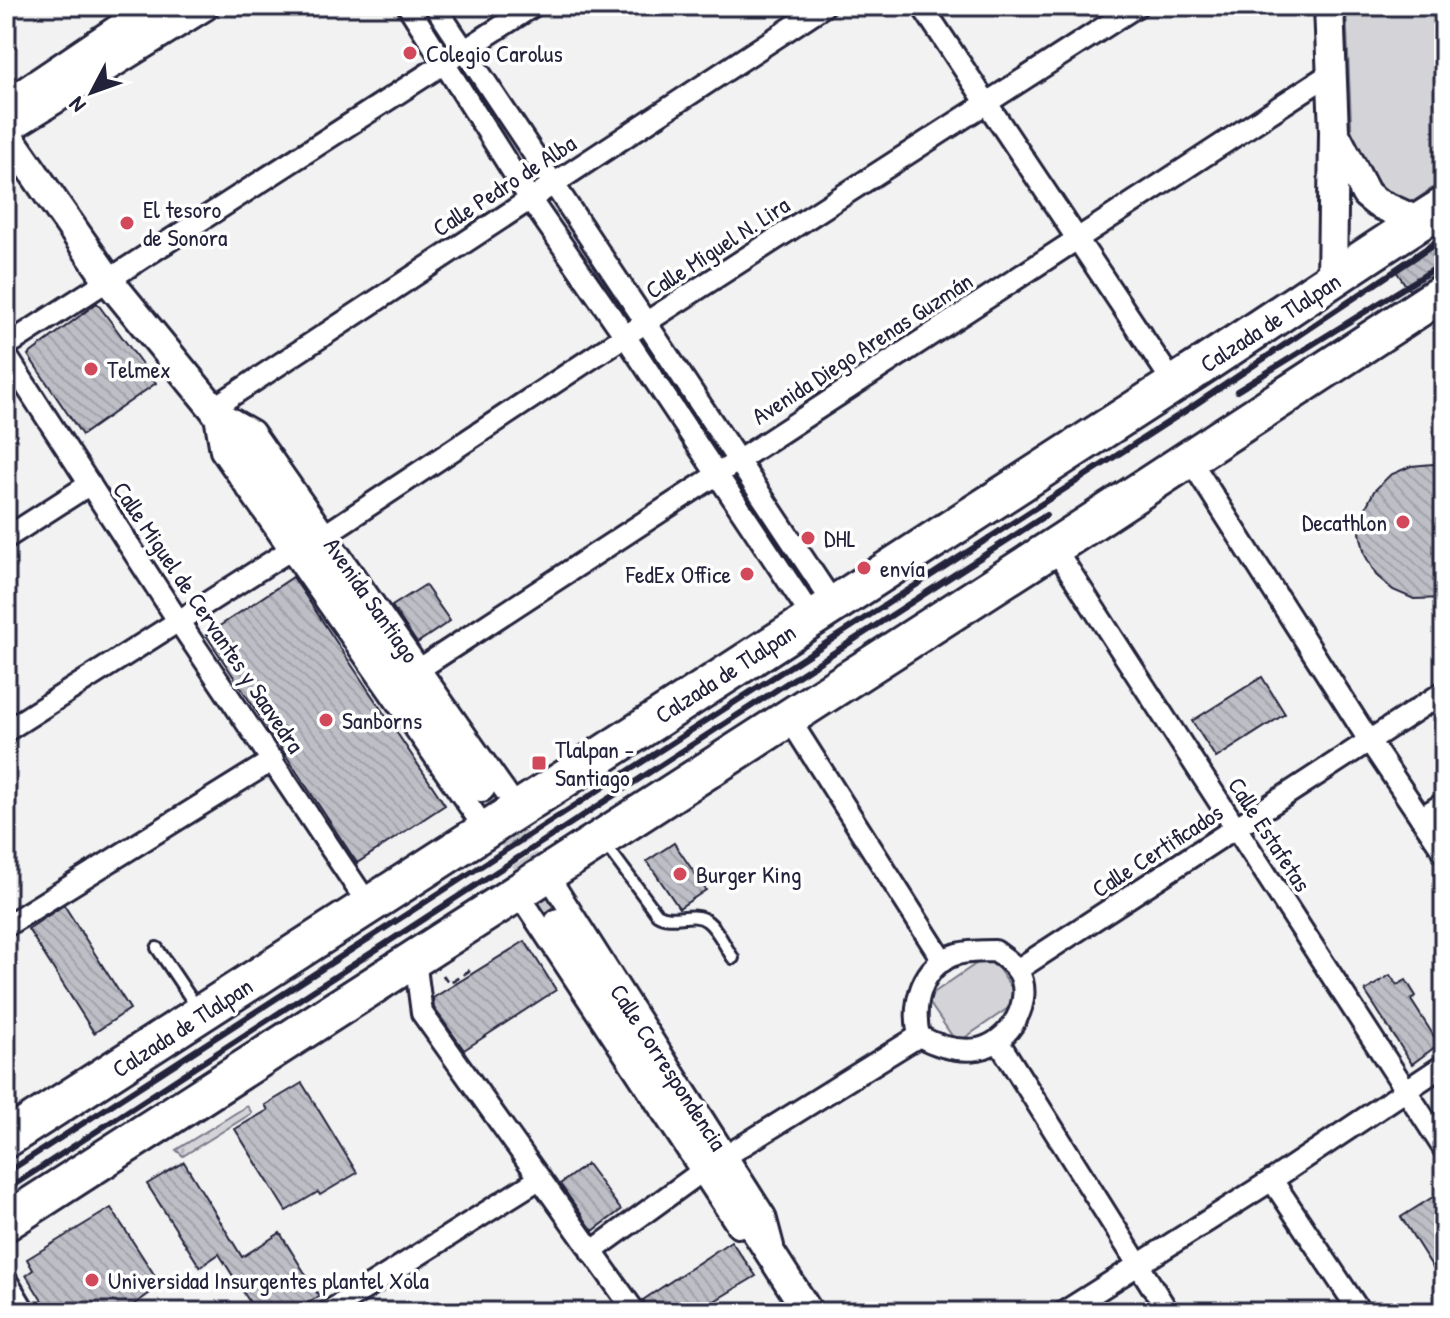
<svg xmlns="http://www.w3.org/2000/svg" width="1450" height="1318" viewBox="0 0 1450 1318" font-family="'Patrick Hand',sans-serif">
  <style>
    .grass { fill: url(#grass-tufts); stroke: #7a7a8a; stroke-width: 2 }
    .park { fill: #d3d3d8; stroke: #7a7a8a; stroke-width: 2 }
    .building { fill: url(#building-back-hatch); stroke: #22223b; stroke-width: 2 }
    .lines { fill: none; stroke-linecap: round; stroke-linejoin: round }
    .secondary-tunnel { stroke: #c8c8ce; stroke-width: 28; stroke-dasharray: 28 14; stroke-linecap: butt }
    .lane-casing { stroke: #22223b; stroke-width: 16 }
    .street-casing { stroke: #22223b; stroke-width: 26 }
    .secondary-casing { stroke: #22223b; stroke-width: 34 }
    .highway-casing { stroke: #22223b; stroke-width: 42 }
    .path { stroke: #22223b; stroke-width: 3; stroke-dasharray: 8 6; stroke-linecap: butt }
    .lane { stroke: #fff; stroke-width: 10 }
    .street { stroke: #fff; stroke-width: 20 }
    .secondary { stroke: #fff; stroke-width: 28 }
    .highway { stroke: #fff; stroke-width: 36 }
    .rail { stroke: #22223b; stroke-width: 6 }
    .poi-dot { fill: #d1495b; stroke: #fff; stroke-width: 3 }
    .labels { text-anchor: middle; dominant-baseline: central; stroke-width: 7; stroke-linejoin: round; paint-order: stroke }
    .poi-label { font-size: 24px; fill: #22223b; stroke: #fff; text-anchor: start }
    .street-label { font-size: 24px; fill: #22223b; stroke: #fff }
  </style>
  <defs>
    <pattern id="grass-tufts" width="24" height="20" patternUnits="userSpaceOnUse" patternTransform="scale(2)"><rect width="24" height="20" fill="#d3d3d8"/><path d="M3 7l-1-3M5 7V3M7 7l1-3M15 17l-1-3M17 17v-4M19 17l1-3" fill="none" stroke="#b5b5ba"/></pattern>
    <pattern id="building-back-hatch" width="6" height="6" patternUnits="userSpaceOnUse" patternTransform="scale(2)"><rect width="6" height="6" fill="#bebec6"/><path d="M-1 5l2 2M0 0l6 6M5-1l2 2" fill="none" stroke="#a3a3ab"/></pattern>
  </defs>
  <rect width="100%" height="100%" fill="#f2f2f3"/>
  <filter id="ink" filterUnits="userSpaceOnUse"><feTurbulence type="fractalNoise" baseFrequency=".0125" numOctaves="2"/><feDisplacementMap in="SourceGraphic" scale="16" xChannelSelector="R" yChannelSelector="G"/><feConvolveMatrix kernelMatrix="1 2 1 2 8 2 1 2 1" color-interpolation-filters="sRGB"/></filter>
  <g filter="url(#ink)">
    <polygon class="grass" points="247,1106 252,1113 183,1156 176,1150"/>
    <g class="park">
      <polygon points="1346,6 1444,6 1444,180 1408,205 1378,195 1352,146"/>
      <polygon points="989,955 1020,1000 957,1043 926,998"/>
    </g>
    <g class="building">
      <polygon points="1444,234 1444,270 1409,290 1394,268"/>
      <polygon points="97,303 156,383 82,435 28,355"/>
      <polygon points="1433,464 1444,466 1444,598 1414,599 1393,590 1376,575 1365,555 1360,533 1364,511 1374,491 1390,475 1411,466"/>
      <polygon points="293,577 445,805 357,863 206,635"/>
      <polygon points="425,585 450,621 417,643 392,606"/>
      <polygon points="1262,677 1285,714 1216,758 1192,721"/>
      <polygon points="674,843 706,890 679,908 647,861"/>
      <polygon points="64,905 130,1009 94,1033 28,929"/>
      <polygon points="525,941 556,990 464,1050 434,1008 433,998"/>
      <polygon points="1390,975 1397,985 1406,980 1416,996 1411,1000 1439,1044 1412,1064 1365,991"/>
      <polygon points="302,1083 357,1173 320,1195 318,1192 286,1211 235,1129 268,1110 265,1105"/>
      <polygon points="184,1162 242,1257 280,1233 319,1296 294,1312 256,1312 219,1254 200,1267 147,1184"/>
      <polygon points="587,1164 621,1210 593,1231 560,1184"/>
      <polygon points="1444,1190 1444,1285 1401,1217"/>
      <polygon points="111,1208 161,1285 124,1312 49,1312 26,1275 33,1270 27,1259"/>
      <polygon points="731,1241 756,1276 696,1312 652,1312 643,1300"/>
    </g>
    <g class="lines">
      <polyline class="secondary-tunnel" points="481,787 513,838 559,923"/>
      <g class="lane-casing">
        <g id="lane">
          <path d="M605,844l52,70c15,10 36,-4 50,7 11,8 18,26 26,37"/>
          <polyline points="157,948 198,1009"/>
        </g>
      </g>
      <g class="street-casing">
        <g id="street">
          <polyline points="408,6 530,199 625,336 812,617"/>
          <polyline points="435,6 833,603"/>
          <polyline points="922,6 1174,384"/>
          <polyline points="6,346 533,6"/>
          <polyline points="6,355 179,622 370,907"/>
          <polyline points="213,408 824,6"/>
          <polyline points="220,412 253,431 517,808"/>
          <polyline points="215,416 221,451 486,830"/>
          <polyline points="1189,458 1370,742 1444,852"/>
          <polyline points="326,534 625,336 1137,6"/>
          <polyline points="6,538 90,484"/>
          <polyline points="1054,547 1444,1149"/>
          <polyline points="421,668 1331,73"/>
          <polyline points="788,717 943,961"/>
          <polyline points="6,731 290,550"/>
          <polyline points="1421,818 1444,803"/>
          <polyline points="547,874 765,1216 773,1246"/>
          <polyline points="518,893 738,1227"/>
          <polyline points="6,926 273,760"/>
          <path d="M995,951c8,6 17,11 23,20 17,29 -8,72 -40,78 -21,3 -41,-3 -59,-13 -7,-32 2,-71 38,-82 12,-3 25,-3 38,-3z"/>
          <polyline points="415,960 422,1013 635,1312"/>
          <polyline points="1017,970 1444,692"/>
          <polyline points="998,1041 1168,1312"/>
          <polyline points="726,1156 919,1036"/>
          <polyline points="1272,1180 1360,1312"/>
          <polyline points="591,1252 701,1172"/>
          <polyline points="6,1280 25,1312"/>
          <polyline points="328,1312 539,1179"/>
          <polyline points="1064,1312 1272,1180 1444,1065"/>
        </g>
      </g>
      <g class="secondary-casing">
        <g id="secondary">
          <polyline points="1329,6 1334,132 1332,281"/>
          <polyline points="6,105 153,6"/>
          <polyline points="6,129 204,6"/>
          <polyline points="6,133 109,281 213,408 481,787"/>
          <polyline points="1337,138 1366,194 1377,203 1419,222"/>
          <polyline points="559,923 808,1312"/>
        </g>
      </g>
      <g class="highway-casing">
        <g id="highway">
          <path d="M6,1139c390,-249 776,-502 1165,-753 92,-59 181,-122 273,-180"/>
          <polyline points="6,1222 1054,547 1444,292"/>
        </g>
      </g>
      <polyline class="path" points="443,975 449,984 470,970"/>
      <use href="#lane" class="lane"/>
      <use href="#street" class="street"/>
      <use href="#secondary" class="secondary"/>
      <use href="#highway" class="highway"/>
      <g class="rail">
        <polyline points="1237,391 1444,263"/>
        <polyline points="6,1173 1190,408 1444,238"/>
        <polyline points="6,1190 1046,515"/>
      </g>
    </g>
  </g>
  <g class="poi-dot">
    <circle cx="410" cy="53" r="8"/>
    <circle cx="127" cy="223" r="8"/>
    <circle cx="91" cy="369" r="8"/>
    <circle cx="1403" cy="522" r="8"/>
    <circle cx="808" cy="538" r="8"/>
    <circle cx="864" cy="568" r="8"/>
    <circle cx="747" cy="574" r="8"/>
    <circle cx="326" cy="720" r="8"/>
    <rect x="531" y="755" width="16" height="16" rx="4"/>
    <circle cx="680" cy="874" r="8"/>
    <circle cx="92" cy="1280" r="8"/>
  </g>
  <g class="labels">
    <g class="poi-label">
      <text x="426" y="53">Colegio Carolus</text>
      <text x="143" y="209">El tesoro<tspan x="143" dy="28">de Sonora</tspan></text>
      <text x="107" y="369">Telmex</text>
      <text x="1387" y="522" text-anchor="end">Decathlon</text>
      <text x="824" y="538">DHL</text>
      <text x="880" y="568">envía</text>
      <text x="731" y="574" text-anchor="end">FedEx Office</text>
      <text x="342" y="720">Sanborns</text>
      <text x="555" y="749">Tlalpan -<tspan x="555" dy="28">Santiago</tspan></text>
      <text x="696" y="874">Burger King</text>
      <text x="108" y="1280">Universidad Insurgentes plantel Xola</text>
    </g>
    <g class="street-label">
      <text transform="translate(504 185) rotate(-33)">Calle Pedro de Alba</text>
      <text transform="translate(717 247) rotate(-33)">Calle Miguel N. Lira</text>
      <text transform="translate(1270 322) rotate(-33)">Calzada de Tlalpan</text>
      <text transform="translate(862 348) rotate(-33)">Avenida Diego Arenas Guzmán</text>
      <text transform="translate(372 600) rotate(55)">Avenida Santiago</text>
      <text transform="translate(209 617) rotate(56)">Calle Miguel de Cervantes y Saavedra</text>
      <text transform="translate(725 673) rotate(-33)">Calzada de Tlalpan</text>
      <text transform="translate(1270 834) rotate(57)">Calle Estafetas</text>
      <text transform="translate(1157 850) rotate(-33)">Calle Certificados</text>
      <text transform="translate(182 1027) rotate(-33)">Calzada de Tlalpan</text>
      <text transform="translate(669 1067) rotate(57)">Calle Correspondencia</text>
    </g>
  </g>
  <rect width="1450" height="1318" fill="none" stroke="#fff" stroke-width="32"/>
  <rect x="16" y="16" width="1418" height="1286" fill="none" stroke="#22223b" stroke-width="3" filter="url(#ink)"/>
  <g transform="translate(92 92) rotate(229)" stroke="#ffffff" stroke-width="6" paint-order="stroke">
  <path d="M0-6L14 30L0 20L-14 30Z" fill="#22223b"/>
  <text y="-12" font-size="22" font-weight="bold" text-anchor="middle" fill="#22223b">N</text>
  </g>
</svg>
